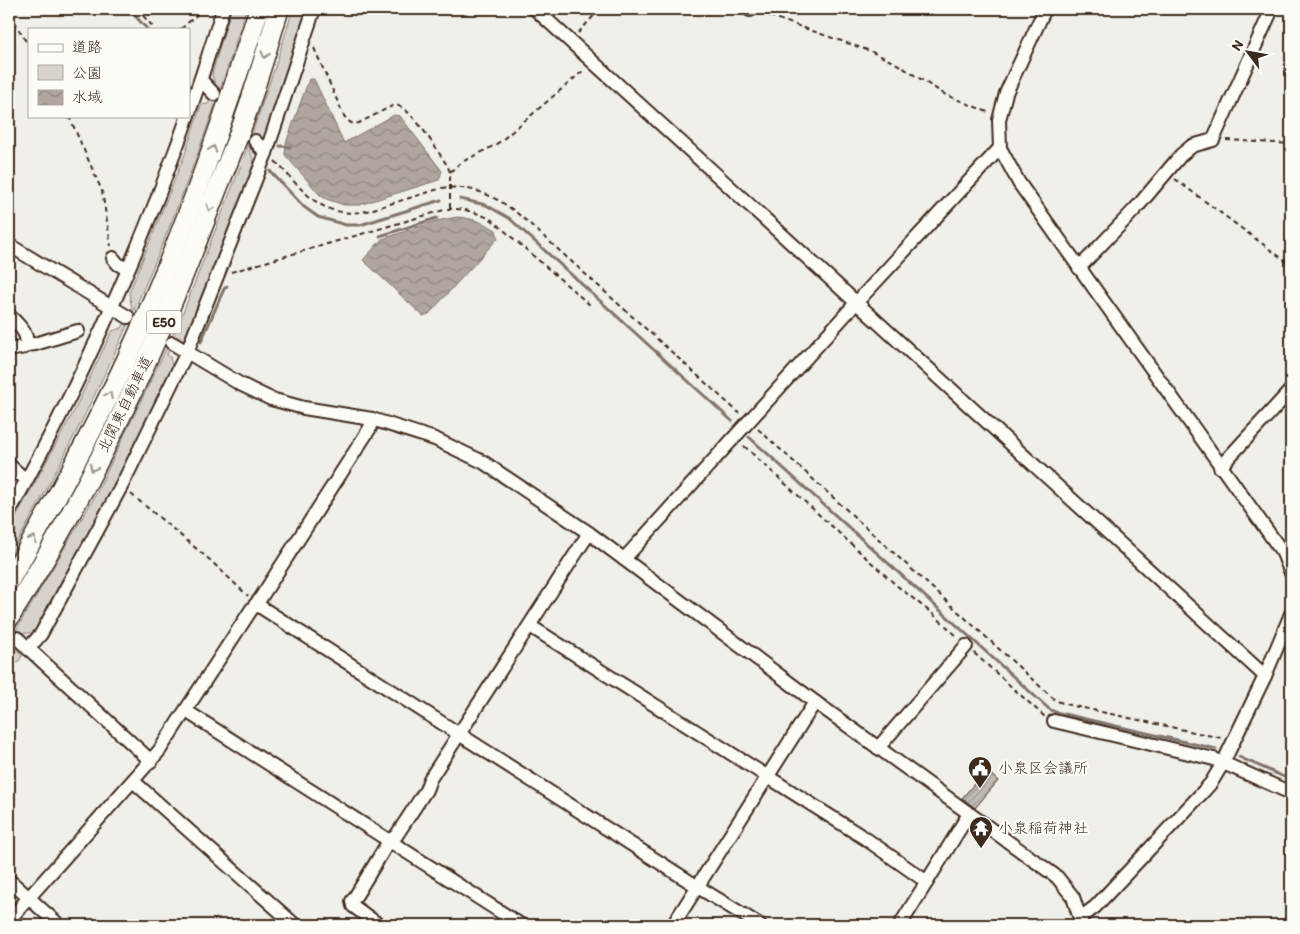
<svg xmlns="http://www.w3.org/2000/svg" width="1300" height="934" viewBox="0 0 1300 934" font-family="Itim,'Klee One',sans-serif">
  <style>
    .green { fill: #d7d2cc; stroke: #897e75 }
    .water { fill: url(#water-waves); stroke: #80746b }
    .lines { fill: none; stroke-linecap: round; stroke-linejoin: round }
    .stream { stroke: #80746b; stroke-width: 3 }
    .building { fill: url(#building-hatch); stroke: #3b2a1e }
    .minor-tunnel { stroke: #cdc8c1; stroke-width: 12; stroke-dasharray: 12 6; stroke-linecap: butt }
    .minor-casing { stroke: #3b2a1e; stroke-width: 16 }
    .highway-casing { stroke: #3b2a1e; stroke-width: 22 }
    .path { stroke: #3b2a1e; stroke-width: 2; stroke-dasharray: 5 4; stroke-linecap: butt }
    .minor { stroke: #fdfcf7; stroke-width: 12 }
    .highway { stroke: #fdfcf7; stroke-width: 19 }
    .oneway { stroke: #9c938a }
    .labels { text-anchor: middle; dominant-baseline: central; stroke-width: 4.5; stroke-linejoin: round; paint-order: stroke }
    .shield { fill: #fdfcf7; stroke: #75695f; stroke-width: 1 }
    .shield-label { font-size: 14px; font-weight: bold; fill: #3b2a1e }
    .street-label { font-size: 15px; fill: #3b2a1e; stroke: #fdfcf7 }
    .poi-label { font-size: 15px; fill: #3b2a1e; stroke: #fdfcf7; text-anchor: start }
  </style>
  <defs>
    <pattern id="water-waves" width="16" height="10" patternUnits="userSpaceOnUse" patternTransform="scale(1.25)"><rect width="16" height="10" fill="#aea69f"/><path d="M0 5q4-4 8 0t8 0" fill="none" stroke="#8f8781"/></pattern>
    <pattern id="building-hatch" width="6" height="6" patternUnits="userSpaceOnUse" patternTransform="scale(1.25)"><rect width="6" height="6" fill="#c1bcb4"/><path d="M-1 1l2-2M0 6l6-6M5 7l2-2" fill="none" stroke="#9e9992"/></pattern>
  </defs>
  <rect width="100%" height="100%" fill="#f1efea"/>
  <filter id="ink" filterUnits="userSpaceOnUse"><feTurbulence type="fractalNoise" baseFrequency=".02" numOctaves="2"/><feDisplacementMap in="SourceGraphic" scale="10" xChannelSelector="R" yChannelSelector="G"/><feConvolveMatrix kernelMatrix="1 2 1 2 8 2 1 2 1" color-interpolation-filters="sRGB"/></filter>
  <g filter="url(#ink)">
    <g class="green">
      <path d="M231,9h15c-58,193 -137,372 -237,548v-27l65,-119 38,-80 10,-3 10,-19 -3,-16 56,-139 16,-49 7,-1 9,-16 -5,-12 1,-6z"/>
      <polygon points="293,9 308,9 268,135 263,139 259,137 249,151 252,155 255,169 189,337 183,339 175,336 167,355 170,357 173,370 142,436 85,544 34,633 19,633 12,643 22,656 9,675 9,642 94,498 180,320 241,165 275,67"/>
    </g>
    <g class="water">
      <polygon points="309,79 314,79 344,143 394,115 400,116 442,171 439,180 359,205 344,205 326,199 320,195 285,155 286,143"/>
      <path d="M457,217c15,1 26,5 39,13l2,8 -69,76 -6,2 -60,-56 19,-21 54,-18z"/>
    </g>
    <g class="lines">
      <g class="stream">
        <polyline points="129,9 147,29"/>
        <polyline points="280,146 290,147"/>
        <polyline points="251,148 258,156"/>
        <polyline points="270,171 304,207 318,217 346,225 360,225 441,200"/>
        <polyline points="460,199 486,205 509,218 732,421"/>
        <polyline points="380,236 437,218"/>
        <polyline points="201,342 224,289 227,286"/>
        <polyline points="749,437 1049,709 1055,712 1216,749"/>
        <polyline points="1239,757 1291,780"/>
      </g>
    </g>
    <polygon class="building" points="986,770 998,781 975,808 962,798"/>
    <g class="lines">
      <polyline class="minor-tunnel" points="214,94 255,141"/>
      <g class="minor-casing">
        <g id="minor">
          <polyline points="535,9 1265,676"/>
          <polyline points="1045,9 1006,93 999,120 1000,148 1019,183 1283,553 1291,573"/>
          <polyline points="750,10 751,9"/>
          <polyline points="201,80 214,94"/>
          <polyline points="255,141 266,153"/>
          <polyline points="9,245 128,317"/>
          <polyline points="113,258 118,264 127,269"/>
          <polyline points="1079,268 1138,206 1181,155 1192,146 1213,140 1272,9"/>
          <path d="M9,315c8,9 22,19 16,32l-16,3"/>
          <polyline points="172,343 240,384 271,399 304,408 372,419 435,439 483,462 589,533 815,702 1057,877 1073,897 1082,925"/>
          <polyline points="26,345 35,344 78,331"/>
          <polyline points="9,465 19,474 27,479"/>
          <polyline points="1220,467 1291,390"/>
          <path d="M9,512c88,-157 162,-331 214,-503"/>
          <polyline points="624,559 856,303 1000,148"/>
          <polyline points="256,604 698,887 760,925"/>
          <polyline points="530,626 866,839 927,882"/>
          <polyline points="17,638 151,761"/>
          <polyline points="28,649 41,634 121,487 187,352 266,153 314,9"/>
          <polyline points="186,711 521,925"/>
          <polyline points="1054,721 1214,759 1291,793"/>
          <polyline points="878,748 966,646"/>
          <polyline points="133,781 295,925"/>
          <polyline points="9,880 59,925"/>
          <polyline points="1080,916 1087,913 1095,907 1202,793 1211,783 1223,763 1265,676 1291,614"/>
          <polyline points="9,920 159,751 251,610 260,599 370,428 372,419"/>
          <polyline points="379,925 353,906 352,901 355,897 389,841 396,836 426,790 430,779 589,533"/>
          <polyline points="673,925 815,702"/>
          <polyline points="900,925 969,814"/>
        </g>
      </g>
      <g class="highway-casing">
        <g id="highway">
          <path d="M9,581c47,-81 92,-163 130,-249 47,-105 85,-213 120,-323"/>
          <path d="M9,618c82,-129 148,-270 202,-413 13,-34 28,-68 39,-102 10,-32 20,-63 29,-94"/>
        </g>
      </g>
      <g class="path">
        <polyline points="137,9 155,29"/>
        <polyline points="761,13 870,51 897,64 944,94 990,113"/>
        <polyline points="9,14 29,46"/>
        <polyline points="181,29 203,9"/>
        <polyline points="578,33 600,9"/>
        <path d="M314,48l30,68c5,6 7,9 15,7l35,-18c17,0 43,46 53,60l3,7v36"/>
        <polyline points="69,116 102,191 111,246"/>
        <polyline points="1226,140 1291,144"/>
        <path d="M275,161c29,30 46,59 92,50l75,-23c36,-4 62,13 88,36l209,189"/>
        <polyline points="450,172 460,163 488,149 501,141 584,70"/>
        <polyline points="1175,179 1291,265"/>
        <path d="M231,272l213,-62c15,-4 35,3 48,10l98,85"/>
        <polyline points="758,429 1055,700 1065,704 1221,738"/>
        <polyline points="744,446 896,585 934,615 958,637"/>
        <polyline points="131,494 210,560 248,596"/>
        <polyline points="974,653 1045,717"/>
      </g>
      <use href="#minor" class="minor"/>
      <use href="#highway" class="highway"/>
    </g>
    <defs><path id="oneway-chevron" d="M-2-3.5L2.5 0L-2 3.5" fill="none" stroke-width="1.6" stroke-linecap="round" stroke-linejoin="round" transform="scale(1.25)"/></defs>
    <g class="oneway">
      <use href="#oneway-chevron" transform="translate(265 55) rotate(107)"/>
      <use href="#oneway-chevron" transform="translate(213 149) rotate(-70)"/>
      <use href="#oneway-chevron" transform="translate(210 208) rotate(111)"/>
      <use href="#oneway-chevron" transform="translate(109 395) rotate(-64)"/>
      <use href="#oneway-chevron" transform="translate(93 468) rotate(118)"/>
      <use href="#oneway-chevron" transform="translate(33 539) rotate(-60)"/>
    </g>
  </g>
  <defs>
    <g id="civic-pin" transform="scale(1.25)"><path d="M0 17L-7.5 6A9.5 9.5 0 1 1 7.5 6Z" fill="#3b2a1e" stroke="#fdfcf7"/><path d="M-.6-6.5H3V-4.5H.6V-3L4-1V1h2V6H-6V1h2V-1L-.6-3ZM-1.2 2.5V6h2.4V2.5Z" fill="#fff"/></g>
    <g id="temple-pin" transform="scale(1.25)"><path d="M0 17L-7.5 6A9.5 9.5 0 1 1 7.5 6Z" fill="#3b2a1e" stroke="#fdfcf7"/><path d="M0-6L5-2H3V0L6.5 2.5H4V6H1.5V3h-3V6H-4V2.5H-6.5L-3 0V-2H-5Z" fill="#fff"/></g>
  </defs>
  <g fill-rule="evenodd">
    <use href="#civic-pin" x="980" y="768"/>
    <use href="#temple-pin" x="981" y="828"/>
  </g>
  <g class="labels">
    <rect class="shield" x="146.5" y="310.5" width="35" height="23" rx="4"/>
    <g class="shield-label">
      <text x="164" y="322">E50</text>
    </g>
    <g class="street-label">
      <text transform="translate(125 404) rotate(-64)">北関東自動車道</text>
    </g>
    <g class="poi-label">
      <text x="998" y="768">小泉区会議所</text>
      <text x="998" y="828">小泉稲荷神社</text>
    </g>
  </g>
  <rect width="1300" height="934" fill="none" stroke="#fdfcf7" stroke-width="30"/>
  <rect x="15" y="15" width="1270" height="904" fill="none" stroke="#3b2a1e" stroke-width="2" filter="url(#ink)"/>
  <rect x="28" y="28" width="162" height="90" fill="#fdfcf7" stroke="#afa8a0"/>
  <rect x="38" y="44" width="25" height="8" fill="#fdfcf7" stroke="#afa8a0"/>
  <text x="72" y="52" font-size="15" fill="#3b2a1e">道路</text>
  <rect x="38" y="65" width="25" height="15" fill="#d7d2cc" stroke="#afa8a0"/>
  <text x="72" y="78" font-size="15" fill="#3b2a1e">公園</text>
  <rect x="38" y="90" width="25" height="15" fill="url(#water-waves)" stroke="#afa8a0"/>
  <text x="72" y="102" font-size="15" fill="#3b2a1e">水域</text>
  <g transform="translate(1248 52) rotate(302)" stroke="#fdfcf7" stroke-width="4" paint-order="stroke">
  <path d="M0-4L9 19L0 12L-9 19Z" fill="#3b2a1e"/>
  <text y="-8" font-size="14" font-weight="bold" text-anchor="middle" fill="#3b2a1e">N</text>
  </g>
</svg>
